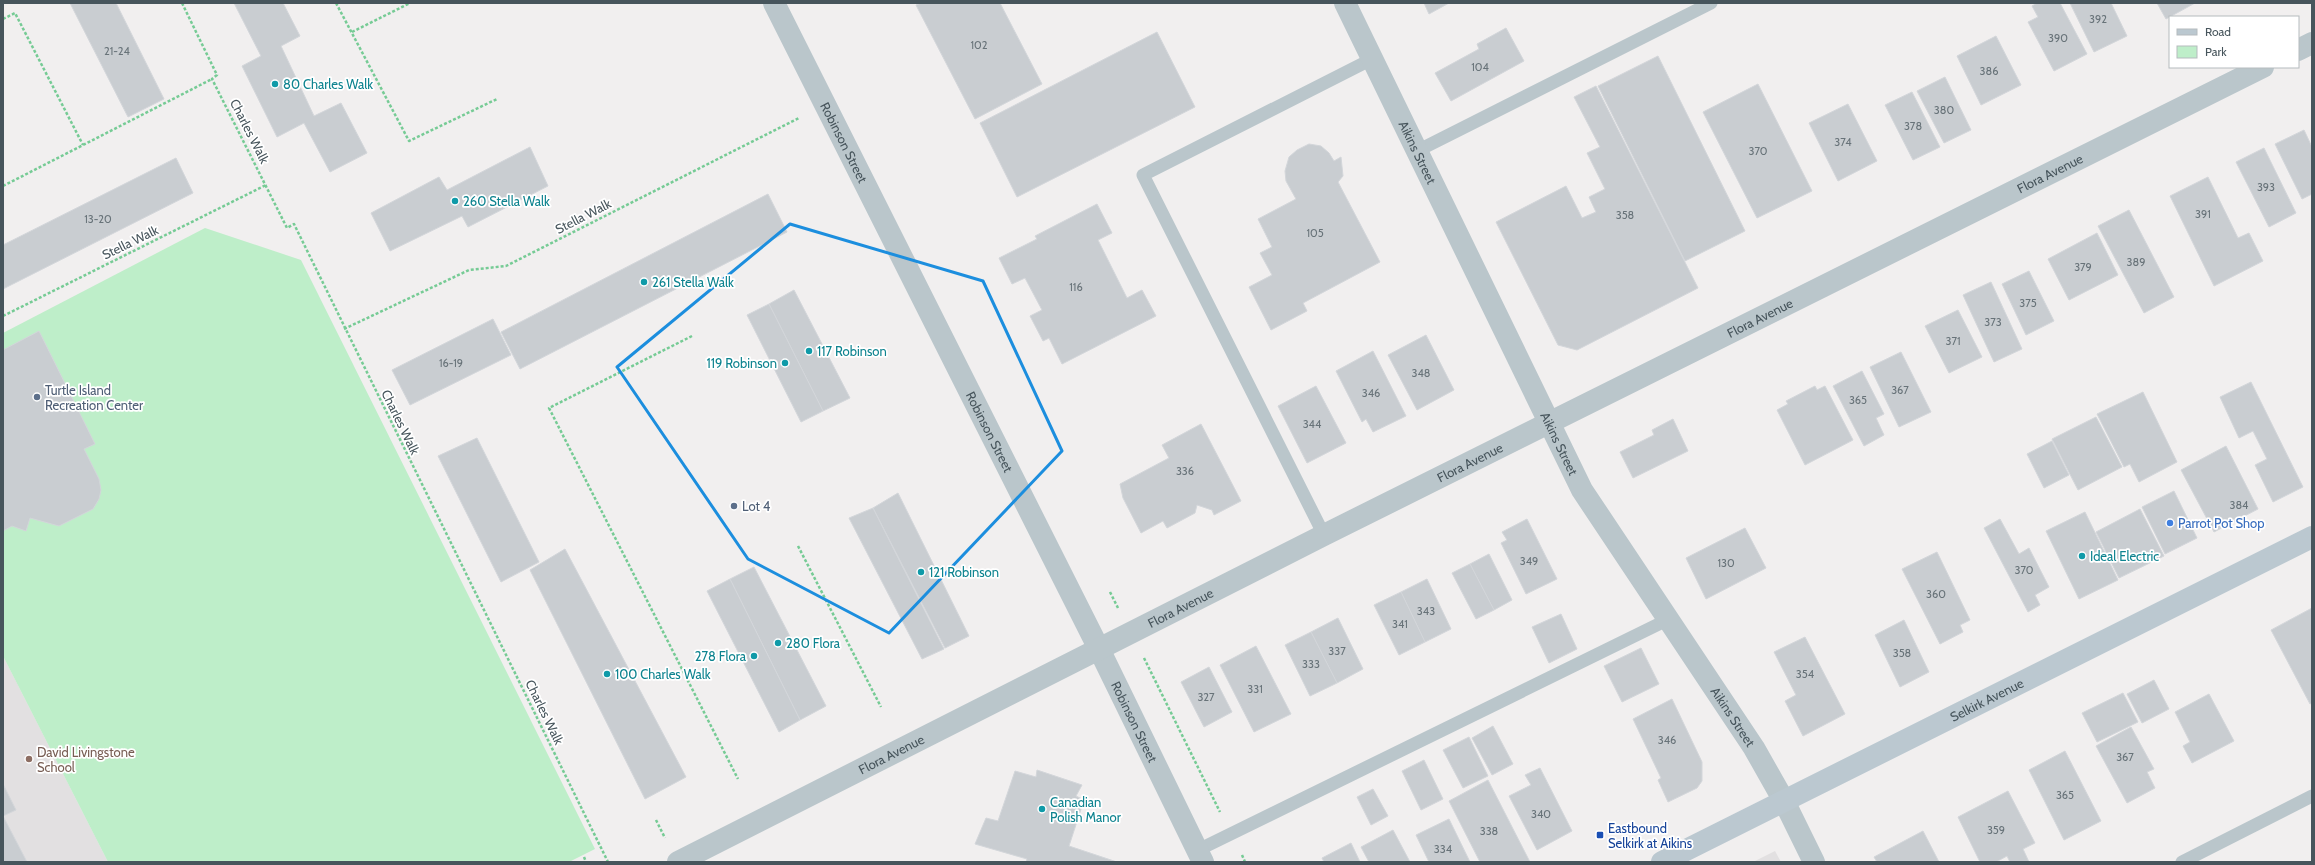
<svg xmlns="http://www.w3.org/2000/svg" width="2315" height="865" viewBox="0 0 2315 865" font-family="Cabin,sans-serif">
  <style>
    .education { fill: #e2e0e1 }
    .green { fill: #beeec9 }
    .building { fill: #c9cdd1; stroke: #d3d6da }
    .lines { fill: none; stroke-linecap: round; stroke-linejoin: round }
    .path { stroke: #76cb95; stroke-width: 2.5; stroke-dasharray: 3 2; stroke-linecap: butt }
    .lane { stroke: #bac6cb; stroke-width: 13 }
    .street { stroke: #bac6cb; stroke-width: 22 }
    .secondary { stroke: #bbc8d0; stroke-width: 22 }
    .marked { fill: none; stroke: #1c8ede; stroke-width: 3; stroke-linejoin: round }
    .culture-dot { fill: #0f9aa8; stroke: #fff; stroke-width: 1.5 }
    .service-dot { fill: #5c6f8a; stroke: #fff; stroke-width: 1.5 }
    .shop-dot { fill: #3f7fe0; stroke: #fff; stroke-width: 1.5 }
    .education-dot { fill: #8d6e63; stroke: #fff; stroke-width: 1.5 }
    .transit-dot { fill: #1a4fb4; stroke: #fff; stroke-width: 1.5 }
    .labels { text-anchor: middle; dominant-baseline: central; stroke-width: 3.5; stroke-linejoin: round; paint-order: stroke }
    .number-label { font-size: 11px; fill: #687379 }
    .culture-label { font-size: 13px; fill: #0d838f; stroke: #fff; text-anchor: start }
    .street-label { font-size: 13px; fill: #47555c; stroke: #fff }
    .service-label { font-size: 13px; fill: #4e5e75; stroke: #fff; text-anchor: start }
    .shop-label { font-size: 13px; fill: #366cbe; stroke: #fff; text-anchor: start }
    .education-label { font-size: 13px; fill: #785e54; stroke: #fff; text-anchor: start }
    .transit-label { font-size: 13px; fill: #164399; stroke: #fff; text-anchor: start }
  </style>
  <rect width="100%" height="100%" fill="#f1efef"/>
  <g class="education">
    <polygon points="3,656 108,862 3,862"/>
    <polygon points="1775,851 1781,862 1753,862"/>
  </g>
  <polygon class="green" points="205,228 301,260 595,849 569,862 108,862 3,656 3,333"/>
  <g class="building">
    <polygon points="70,3 116,3 164,99 128,117"/>
    <polygon points="234,3 283,3 300,36 281,46 314,116 341,103 367,153 330,172 304,123 277,137 242,66 261,56"/>
    <polygon points="921,3 1000,3 1042,84 975,119 916,5"/>
    <polygon points="1424,3 1449,3 1429,14"/>
    <polygon points="2037,3 2060,3 2087,54 2054,71 2028,22 2038,17 2032,6"/>
    <polygon points="2070,3 2111,3 2127,36 2094,52"/>
    <polygon points="2157,3 2195,3 2166,19"/>
    <polygon points="1506,28 1524,61 1451,101 1435,73 1479,49 1477,44"/>
    <polygon points="1157,32 1195,107 1017,197 980,123"/>
    <polygon points="1996,36 2021,85 1981,105 1957,56"/>
    <polygon points="1658,56 1745,231 1685,261 1598,86"/>
    <polygon points="1945,77 1971,130 1944,143 1917,91"/>
    <polygon points="1758,84 1812,191 1757,218 1703,112"/>
    <polygon points="1596,86 1698,288 1577,350 1558,345 1496,222 1566,186 1582,218 1596,212 1589,197 1605,189 1587,153 1600,147 1574,97"/>
    <polygon points="1912,92 1940,147 1913,160 1885,105"/>
    <polygon points="1848,104 1877,161 1838,181 1809,123"/>
    <polygon points="2304,130 2312,147 2312,194 2302,199 2275,144"/>
    <polygon points="1309,144 1321,146 1329,153 1334,161 1341,157 1343,176 1338,182 1380,262 1303,303 1307,311 1271,330 1249,287 1272,275 1260,253 1272,247 1258,219 1296,199 1286,181 1285,171 1289,157 1297,150"/>
    <polygon points="530,147 548,186 468,227 462,216 390,251 371,213 439,177 447,190"/>
    <polygon points="2264,148 2296,213 2269,227 2236,162"/>
    <polygon points="176,158 193,193 3,289 3,245"/>
    <polygon points="2208,177 2238,238 2249,233 2263,261 2214,286 2170,196"/>
    <polygon points="768,194 787,232 520,369 501,332"/>
    <polygon points="1097,204 1112,233 1098,240 1127,298 1142,290 1156,316 1062,364 1049,338 1043,341 1030,316 1042,310 1025,278 1012,284 999,258 1037,239 1035,236"/>
    <polygon points="2129,210 2174,297 2144,313 2098,226"/>
    <polygon points="2097,233 2118,275 2069,300 2048,259"/>
    <polygon points="2029,271 2054,321 2026,335 2002,284"/>
    <polygon points="1991,282 2022,349 1994,362 1963,295"/>
    <polygon points="794,290 850,398 823,411 769,304"/>
    <polygon points="769,304 823,411 801,422 747,315"/>
    <polygon points="1958,310 1982,357 1949,373 1925,326"/>
    <polygon points="493,319 511,355 410,405 392,370"/>
    <polygon points="39,331 95,444 84,449 99,479 101,490 99,499 93,509 59,526 30,518 26,531 12,526 3,531 3,350"/>
    <polygon points="1426,335 1454,390 1417,410 1388,355"/>
    <polygon points="1373,351 1406,416 1373,432 1366,419 1362,422 1336,371"/>
    <polygon points="1901,352 1931,412 1899,427 1870,367"/>
    <polygon points="1862,371 1884,414 1876,418 1884,435 1864,446 1833,386"/>
    <polygon points="2251,382 2303,487 2273,502 2255,465 2267,459 2253,431 2239,438 2220,397"/>
    <polygon points="1316,386 1346,443 1307,463 1278,406"/>
    <polygon points="1815,386 1817,390 1825,386 1853,440 1805,465 1777,410 1788,404 1786,401"/>
    <polygon points="2143,392 2177,462 2139,482 2130,464 2124,467 2097,414"/>
    <polygon points="2096,417 2122,467 2078,490 2052,439"/>
    <polygon points="1673,419 1688,451 1633,478 1620,452 1654,435 1652,430"/>
    <polygon points="1201,424 1241,501 1214,515 1212,510 1197,505 1195,513 1167,528 1163,521 1141,533 1123,498 1120,484 1169,458 1162,445"/>
    <polygon points="477,438 539,562 501,582 438,456"/>
    <polygon points="2052,441 2069,475 2044,488 2027,454"/>
    <polygon points="2226,446 2258,509 2214,532 2181,470"/>
    <polygon points="2174,491 2197,538 2165,554 2142,507"/>
    <polygon points="898,493 969,636 945,648 873,508"/>
    <polygon points="873,508 944,649 922,659 849,518"/>
    <polygon points="2140,509 2164,556 2119,578 2096,532"/>
    <polygon points="2085,512 2118,580 2079,599 2046,531"/>
    <polygon points="1527,519 1557,579 1526,594 1501,543 1507,540 1502,532"/>
    <polygon points="2000,519 2019,554 2029,548 2049,587 2035,595 2040,605 2028,612 1984,528"/>
    <polygon points="1745,528 1766,568 1706,599 1686,558"/>
    <polygon points="565,549 686,777 645,799 530,570"/>
    <polygon points="1937,552 1970,620 1960,625 1963,632 1940,644 1902,569"/>
    <polygon points="1489,554 1512,600 1494,610 1470,564"/>
    <polygon points="1470,564 1494,610 1476,619 1452,573"/>
    <polygon points="754,567 826,706 800,720 730,579"/>
    <polygon points="730,579 800,720 779,732 707,591"/>
    <polygon points="1427,579 1451,629 1425,642 1401,592"/>
    <polygon points="1401,592 1425,642 1399,655 1374,605"/>
    <polygon points="2312,608 2312,703 2310,704 2271,630"/>
    <polygon points="1561,614 1577,649 1549,663 1532,627"/>
    <polygon points="1338,618 1363,669 1337,683 1311,632"/>
    <polygon points="1904,620 1929,672 1900,687 1875,635"/>
    <polygon points="1311,632 1337,683 1310,696 1285,645"/>
    <polygon points="1805,637 1845,714 1803,736 1785,701 1796,695 1774,652"/>
    <polygon points="1256,646 1291,714 1254,732 1220,665"/>
    <polygon points="1641,648 1659,684 1622,702 1604,666"/>
    <polygon points="1209,667 1232,712 1204,727 1181,682"/>
    <polygon points="2154,680 2169,709 2142,723 2127,694"/>
    <polygon points="2123,693 2138,722 2097,742 2082,713"/>
    <polygon points="2209,694 2234,741 2192,763 2183,746 2190,742 2175,712"/>
    <polygon points="1672,699 1702,762 1702,781 1697,788 1668,802 1658,780 1661,778 1633,719"/>
    <polygon points="1493,726 1513,764 1492,775 1472,738"/>
    <polygon points="2131,727 2154,769 2147,772 2155,788 2127,803 2096,746"/>
    <polygon points="1469,737 1488,776 1463,788 1443,750"/>
    <polygon points="2065,751 2101,821 2064,840 2029,770"/>
    <polygon points="1424,760 1443,799 1421,810 1402,771"/>
    <polygon points="1540,768 1572,831 1537,850 1509,796 1531,785 1525,775"/>
    <polygon points="1037,770 1082,785 1076,796 1084,800 1069,846 1117,862 1026,862 1027,859 975,844 986,818 998,821 1015,771 1036,777"/>
    <polygon points="1488,780 1530,862 1480,862 1449,801"/>
    <polygon points="3,784 16,810 3,816 27,862 3,862"/>
    <polygon points="1373,789 1388,816 1371,825 1357,797"/>
    <polygon points="2008,791 2035,843 2023,849 2029,862 2010,862 2007,856 1996,862 1980,862 1958,817"/>
    <polygon points="1449,819 1470,862 1429,862 1416,835"/>
    <polygon points="1393,830 1410,862 1369,862 1361,847"/>
    <polygon points="1923,831 1939,862 1877,862 1874,857"/>
    <polygon points="1351,843 1360,862 1324,862 1322,858"/>
  </g>
  <g class="lines">
    <g class="path">
      <polyline points="182,3 217,75 212,79 287,228 294,224 608,862"/>
      <polyline points="336,3 409,141 497,99"/>
      <polyline points="3,19 15,13 83,145"/>
      <polyline points="352,32 410,3"/>
      <polyline points="3,186 212,79"/>
      <polyline points="3,316 266,185"/>
      <polyline points="344,329 469,270 506,266 799,118"/>
      <polyline points="692,336 549,408 738,779"/>
      <polyline points="798,546 881,707"/>
      <polyline points="1110,592 1118,608"/>
      <polyline points="1144,658 1220,812"/>
      <polyline points="656,820 665,838"/>
      <polyline points="1242,855 1245,862"/>
      <polyline points="584,857 586,862"/>
    </g>
    <g class="lane">
      <polyline points="1417,151 1711,3"/>
      <polyline points="1324,535 1143,175 1372,59"/>
      <polyline points="1198,850 1667,620"/>
      <polyline points="2182,862 2312,796"/>
    </g>
    <g class="street">
      <path id="s1" d="M774,3l325,646 104,213"/>
      <path id="s2" d="M1345,3l237,487 172,258 30,53 30,61"/>
      <polyline points="2298,50 2312,43"/>
      <path id="s3" d="M678,862l646,-327 939,-468"/>
    </g>
    <path class="secondary" id="s4" d="M1662,862l650,-325"/>
  </g>
  <path class="marked" d="M790,224l193,57 79,170 -173,182 -141,-74 -131,-192z"/>
  <g class="culture-dot">
    <circle cx="275" cy="84" r="4"/>
    <circle cx="455" cy="201" r="4"/>
    <circle cx="644" cy="282" r="4"/>
    <circle cx="809" cy="351" r="4"/>
    <circle cx="785" cy="363" r="4"/>
    <circle cx="2082" cy="556" r="4"/>
    <circle cx="921" cy="572" r="4"/>
    <circle cx="778" cy="643" r="4"/>
    <circle cx="754" cy="656" r="4"/>
    <circle cx="607" cy="674" r="4"/>
    <circle cx="1042" cy="809" r="4"/>
  </g>
  <g class="service-dot">
    <circle cx="37" cy="397" r="4"/>
    <circle cx="734" cy="506" r="4"/>
  </g>
  <circle class="shop-dot" cx="2170" cy="523" r="4"/>
  <circle class="education-dot" cx="29" cy="759" r="4"/>
  <rect class="transit-dot" x="1596" y="831" width="8" height="8" rx="2"/>
  <g class="labels">
    <g class="number-label">
      <text x="2098" y="19">392</text>
      <text x="2058" y="38">390</text>
      <text x="979" y="45">102</text>
      <text x="117" y="51">21-24</text>
      <text x="1480" y="67">104</text>
      <text x="1989" y="71">386</text>
      <text x="1944" y="110">380</text>
      <text x="1913" y="126">378</text>
      <text x="1843" y="142">374</text>
      <text x="1758" y="151">370</text>
      <text x="2266" y="187">393</text>
      <text x="2203" y="214">391</text>
      <text x="1625" y="215">358</text>
      <text x="98" y="219">13-20</text>
      <text x="1315" y="233">105</text>
      <text x="2136" y="262">389</text>
      <text x="2083" y="267">379</text>
      <text x="1076" y="287">116</text>
      <text x="2028" y="303">375</text>
      <text x="1993" y="322">373</text>
      <text x="1953" y="341">371</text>
      <text x="451" y="363">16-19</text>
      <text x="1421" y="373">348</text>
      <text x="1900" y="390">367</text>
      <text x="1371" y="393">346</text>
      <text x="1858" y="400">365</text>
      <text x="1312" y="424">344</text>
      <text x="1185" y="471">336</text>
      <text x="2239" y="505">384</text>
      <text x="1529" y="561">349</text>
      <text x="1726" y="563">130</text>
      <text x="2024" y="570">370</text>
      <text x="1936" y="594">360</text>
      <text x="1426" y="611">343</text>
      <text x="1400" y="624">341</text>
      <text x="1337" y="651">337</text>
      <text x="1902" y="653">358</text>
      <text x="1311" y="664">333</text>
      <text x="1805" y="674">354</text>
      <text x="1255" y="689">331</text>
      <text x="1206" y="697">327</text>
      <text x="1667" y="740">346</text>
      <text x="2125" y="757">367</text>
      <text x="2065" y="795">365</text>
      <text x="1541" y="814">340</text>
      <text x="1996" y="830">359</text>
      <text x="1489" y="831">338</text>
      <text x="1443" y="849">334</text>
    </g>
    <g class="culture-label">
      <text x="283" y="84">80 Charles Walk</text>
      <text x="463" y="201">260 Stella Walk</text>
      <text x="652" y="282">261 Stella Walk</text>
      <text x="817" y="351">117 Robinson</text>
      <text x="777" y="363" text-anchor="end">119 Robinson</text>
      <text x="2090" y="556">Ideal Electric</text>
      <text x="929" y="572">121 Robinson</text>
      <text x="786" y="643">280 Flora</text>
      <text x="746" y="656" text-anchor="end">278 Flora</text>
      <text x="615" y="674">100 Charles Walk</text>
      <text x="1050" y="802">Canadian<tspan x="1050" dy="15">Polish Manor</tspan></text>
    </g>
    <g class="street-label">
      <text transform="translate(250 131) rotate(63)">Charles Walk</text>
      <text stroke="none"><textPath href="#s1" startOffset="156">Robinson Street</textPath></text>
      <text stroke="none"><textPath href="#s2" startOffset="166">Aikins Street</textPath></text>
      <text stroke="none"><textPath href="#s3" startOffset="1535">Flora Avenue</textPath></text>
      <text transform="translate(583 216) rotate(-27)">Stella Walk</text>
      <text transform="translate(130 242) rotate(-26)">Stella Walk</text>
      <text stroke="none"><textPath href="#s3" startOffset="1211">Flora Avenue</textPath></text>
      <text transform="translate(401 422) rotate(64)">Charles Walk</text>
      <text stroke="none"><textPath href="#s1" startOffset="480">Robinson Street</textPath></text>
      <text stroke="none"><textPath href="#s2" startOffset="490">Aikins Street</textPath></text>
      <text stroke="none"><textPath href="#s3" startOffset="887">Flora Avenue</textPath></text>
      <text stroke="none"><textPath href="#s3" startOffset="563">Flora Avenue</textPath></text>
      <text stroke="none"><textPath href="#s4" startOffset="363">Selkirk Avenue</textPath></text>
      <text transform="translate(545 712) rotate(64)">Charles Walk</text>
      <text stroke="none"><textPath href="#s2" startOffset="814">Aikins Street</textPath></text>
      <text stroke="none"><textPath href="#s1" startOffset="804">Robinson Street</textPath></text>
      <text stroke="none"><textPath href="#s3" startOffset="239">Flora Avenue</textPath></text>
    </g>
    <g class="service-label">
      <text x="45" y="390">Turtle Island<tspan x="45" dy="15">Recreation Center</tspan></text>
      <text x="742" y="506">Lot 4</text>
    </g>
    <g class="shop-label">
      <text x="2178" y="523">Parrot Pot Shop</text>
    </g>
    <g class="education-label">
      <text x="37" y="752">David Livingstone<tspan x="37" dy="15">School</tspan></text>
    </g>
    <g class="transit-label">
      <text x="1608" y="828">Eastbound<tspan x="1608" dy="15">Selkirk at Aikins</tspan></text>
    </g>
  </g>
  <rect width="2315" height="865" fill="none" stroke="#47555c" stroke-width="8"/>
  <rect x="2169" y="16" width="130" height="52" fill="#ffffff" stroke="#b5bbbe"/>
  <rect x="2177" y="29" width="20" height="6" fill="#bbc8d0" stroke="#b5bbbe"/>
  <text x="2205" y="36" font-size="12" fill="#47555c">Road</text>
  <rect x="2177" y="46" width="20" height="12" fill="#beeec9" stroke="#b5bbbe"/>
  <text x="2205" y="56" font-size="12" fill="#47555c">Park</text>
</svg>
